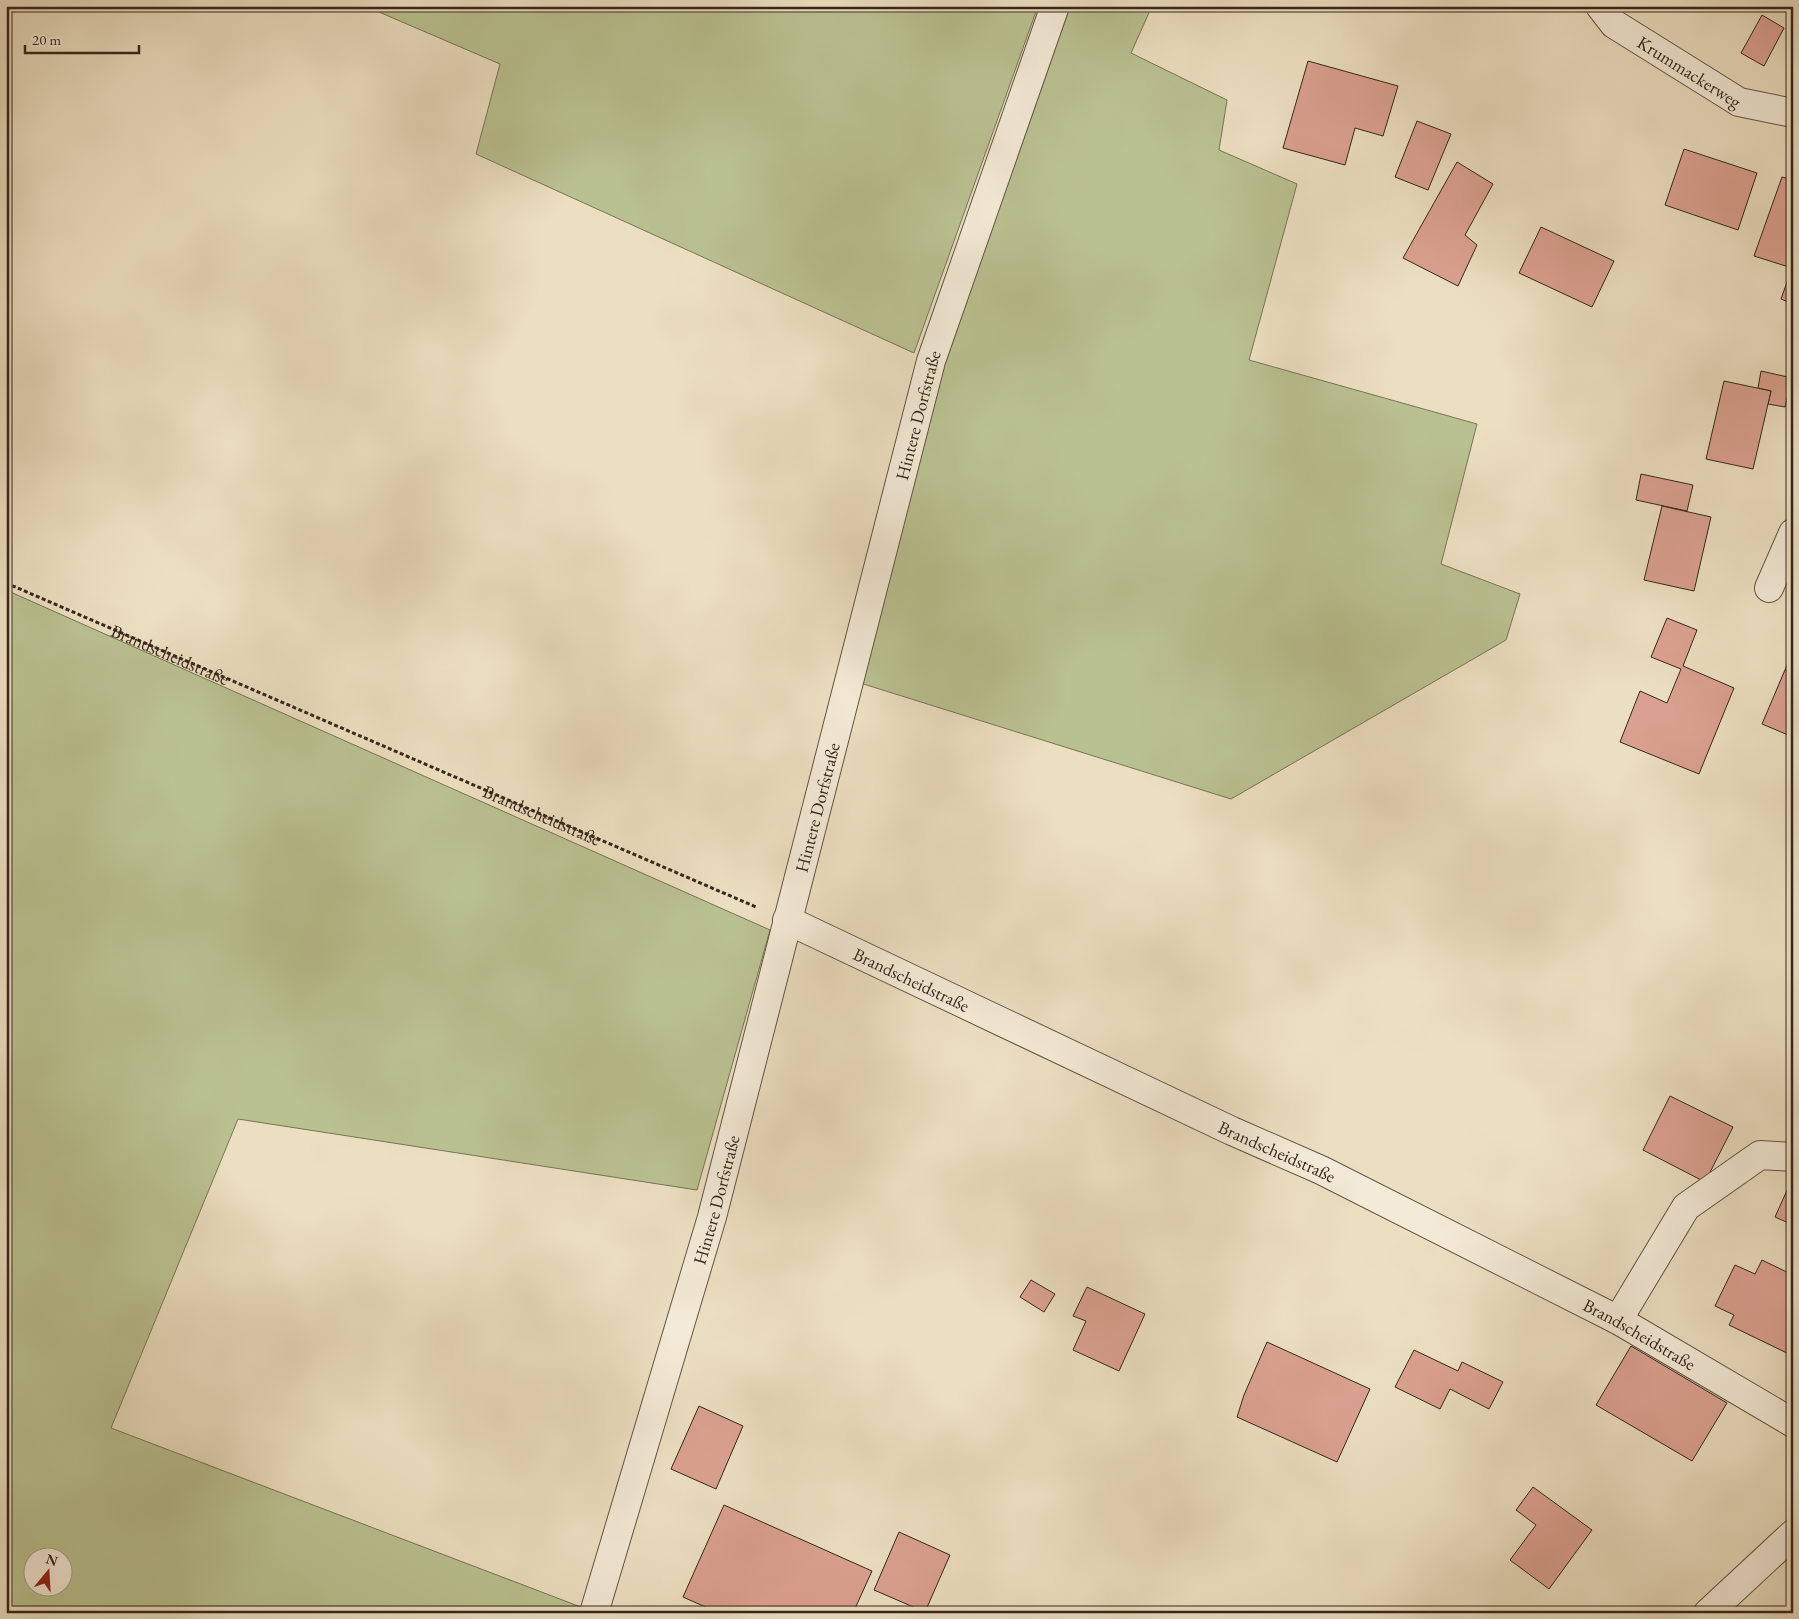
<svg xmlns="http://www.w3.org/2000/svg" width="1799" height="1619" viewBox="0 0 1799 1619" font-family="'EB Garamond',serif">
  <style>
    .green { fill: #bac191; stroke: #777456; fill-rule: evenodd }
    .building { fill: #dba190; stroke: #34271c }
    .lines { fill: none; stroke-linecap: round; stroke-linejoin: round }
    .minor-casing { stroke: #625545; stroke-width: 30 }
    .path { stroke: #34271c; stroke-width: 3; stroke-dasharray: 4 2.5; stroke-linecap: butt }
    .minor { stroke: #f3ead7; stroke-width: 28 }
    .labels { text-anchor: middle; dominant-baseline: central; stroke-width: 5; stroke-linejoin: round; paint-order: stroke }
    .street-label { font-size: 18px; fill: #34271c; stroke: #f3ead7 }
  </style>
  <rect width="100%" height="100%" fill="#ecdfc1"/>
  <filter id="stains"><feTurbulence type="fractalNoise" baseFrequency=".004" numOctaves="4"/><feColorMatrix values="0 0 0 0 .2 0 0 0 0 .09 0 0 0 0 .02 0 0 0 .5 -.17"/></filter>
  <radialGradient id="worn" r=".72"><stop offset=".6" stop-color="#630" stop-opacity="0"/><stop offset="1" stop-color="#630" stop-opacity=".3"/></radialGradient>
  <g class="green">
    <polygon points="365,6 1038,6 914,353 476,154 500,64"/>
    <polygon points="1055,6 1152,6 1131,53 1227,100 1219,150 1297,184 1249,360 1477,424 1441,564 1520,594 1506,640 1231,799 857,682 931,387"/>
    <path d="M6,590l764,340 -73,260 -459,-71 -127,309 483,184v1h-588zM32,1556h30v30h-30z"/>
  </g>
  <g class="building">
    <polygon points="1762,15 1784,28 1764,66 1741,53"/>
    <polygon points="1308,61 1398,86 1383,136 1355,128 1345,165 1283,148"/>
    <polygon points="1417,121 1451,134 1428,190 1395,177"/>
    <polygon points="1684,149 1757,173 1738,230 1665,205"/>
    <polygon points="1457,162 1493,184 1465,235 1477,245 1458,286 1403,258"/>
    <polygon points="1782,177 1793,180 1793,304 1781,299 1792,268 1754,256"/>
    <polygon points="1541,227 1614,261 1592,307 1519,273"/>
    <polygon points="1761,371 1792,378 1785,407 1768,404 1771,391 1758,388"/>
    <polygon points="1724,381 1771,391 1753,469 1706,459"/>
    <polygon points="1641,474 1693,485 1687,511 1636,500"/>
    <polygon points="1662,506 1711,517 1694,591 1644,580"/>
    <polygon points="1667,618 1697,630 1683,666 1734,688 1699,774 1620,742 1640,691 1667,703 1681,669 1651,657"/>
    <polygon points="1793,651 1793,737 1762,724"/>
    <polygon points="1670,1096 1733,1127 1705,1182 1643,1150"/>
    <polygon points="1793,1177 1793,1225 1775,1217"/>
    <polygon points="1762,1260 1793,1275 1793,1351 1791,1355 1729,1325 1734,1315 1715,1306 1735,1265 1755,1274"/>
    <polygon points="1031,1280 1055,1294 1044,1312 1020,1297"/>
    <polygon points="1087,1287 1145,1314 1119,1371 1073,1350 1086,1321 1073,1316"/>
    <polygon points="1267,1342 1370,1389 1337,1462 1237,1417 1244,1395"/>
    <polygon points="1631,1346 1727,1403 1692,1461 1596,1405"/>
    <polygon points="1414,1350 1458,1371 1462,1362 1503,1382 1489,1409 1450,1389 1440,1409 1395,1387"/>
    <polygon points="699,1406 743,1426 716,1489 671,1469"/>
    <polygon points="1533,1487 1592,1530 1549,1589 1510,1560 1536,1525 1516,1510"/>
    <polygon points="724,1505 872,1571 853,1613 719,1613 683,1597"/>
    <polygon points="899,1532 950,1555 925,1612 874,1590"/>
  </g>
  <g class="lines">
    <g class="minor-casing">
      <g id="minor">
        <path id="s2" d="M1600,6l14,18 125,78 54,11"/>
        <polyline points="1769,588 1793,533"/>
        <path id="s3" d="M787,920l445,211 89,39 297,150 175,103"/>
        <polyline points="1618,1320 1686,1207 1760,1155 1793,1157"/>
        <path id="s4" d="M594,1613l118,-396 219,-856 124,-355"/>
        <polyline points="1708,1613 1793,1534"/>
      </g>
    </g>
    <path class="path" id="s1" d="M6,583l750,324"/>
    <use href="#minor" class="minor"/>
  </g>
  <g class="labels">
    <g class="street-label">
      <text stroke="none"><textPath href="#s2" startOffset="112">Krummackerweg</textPath></text>
      <text stroke="none"><textPath href="#s4" startOffset="1241">Hintere Dorfstraße</textPath></text>
      <text stroke="none"><textPath href="#s1" startOffset="179">Brandscheidstraße</textPath></text>
      <text stroke="none"><textPath href="#s4" startOffset="836">Hintere Dorfstraße</textPath></text>
      <text stroke="none"><textPath href="#s1" startOffset="584">Brandscheidstraße</textPath></text>
      <text stroke="none"><textPath href="#s3" startOffset="138">Brandscheidstraße</textPath></text>
      <text stroke="none"><textPath href="#s3" startOffset="542">Brandscheidstraße</textPath></text>
      <text stroke="none"><textPath href="#s4" startOffset="431">Hintere Dorfstraße</textPath></text>
      <text stroke="none"><textPath href="#s3" startOffset="948">Brandscheidstraße</textPath></text>
    </g>
  </g>
  <rect width="1799" height="1619" fill="none" stroke="#ecdfc1" stroke-width="25"/>
  <rect x="8" y="8" width="1784" height="1604" fill="none" stroke="#34271c" stroke-width="2.5"/>
  <rect x="12" y="12" width="1774" height="1594" fill="none" stroke="#34271c"/>
  <g transform="translate(48 1572) rotate(18)"><circle r="24" fill="#f3ead7" stroke="#a79c8c"/>
  <path d="M0-4L9 19L0 12L-9 19Z" fill="#8f2418"/>
  <text y="-8" font-size="14" font-weight="bold" text-anchor="middle" fill="#34271c">N</text>
  </g>
  <path d="M25 45v8h114v-8" fill="none" stroke="#34271c" stroke-width="2.5"/>
  <text x="32" y="45" font-size="15" fill="#34271c" stroke="#f3ead7" stroke-width="4" paint-order="stroke">20 m</text>
  <rect width="100%" height="100%" filter="url(#stains)"/>
  <rect width="100%" height="100%" fill="url(#worn)"/>
</svg>
